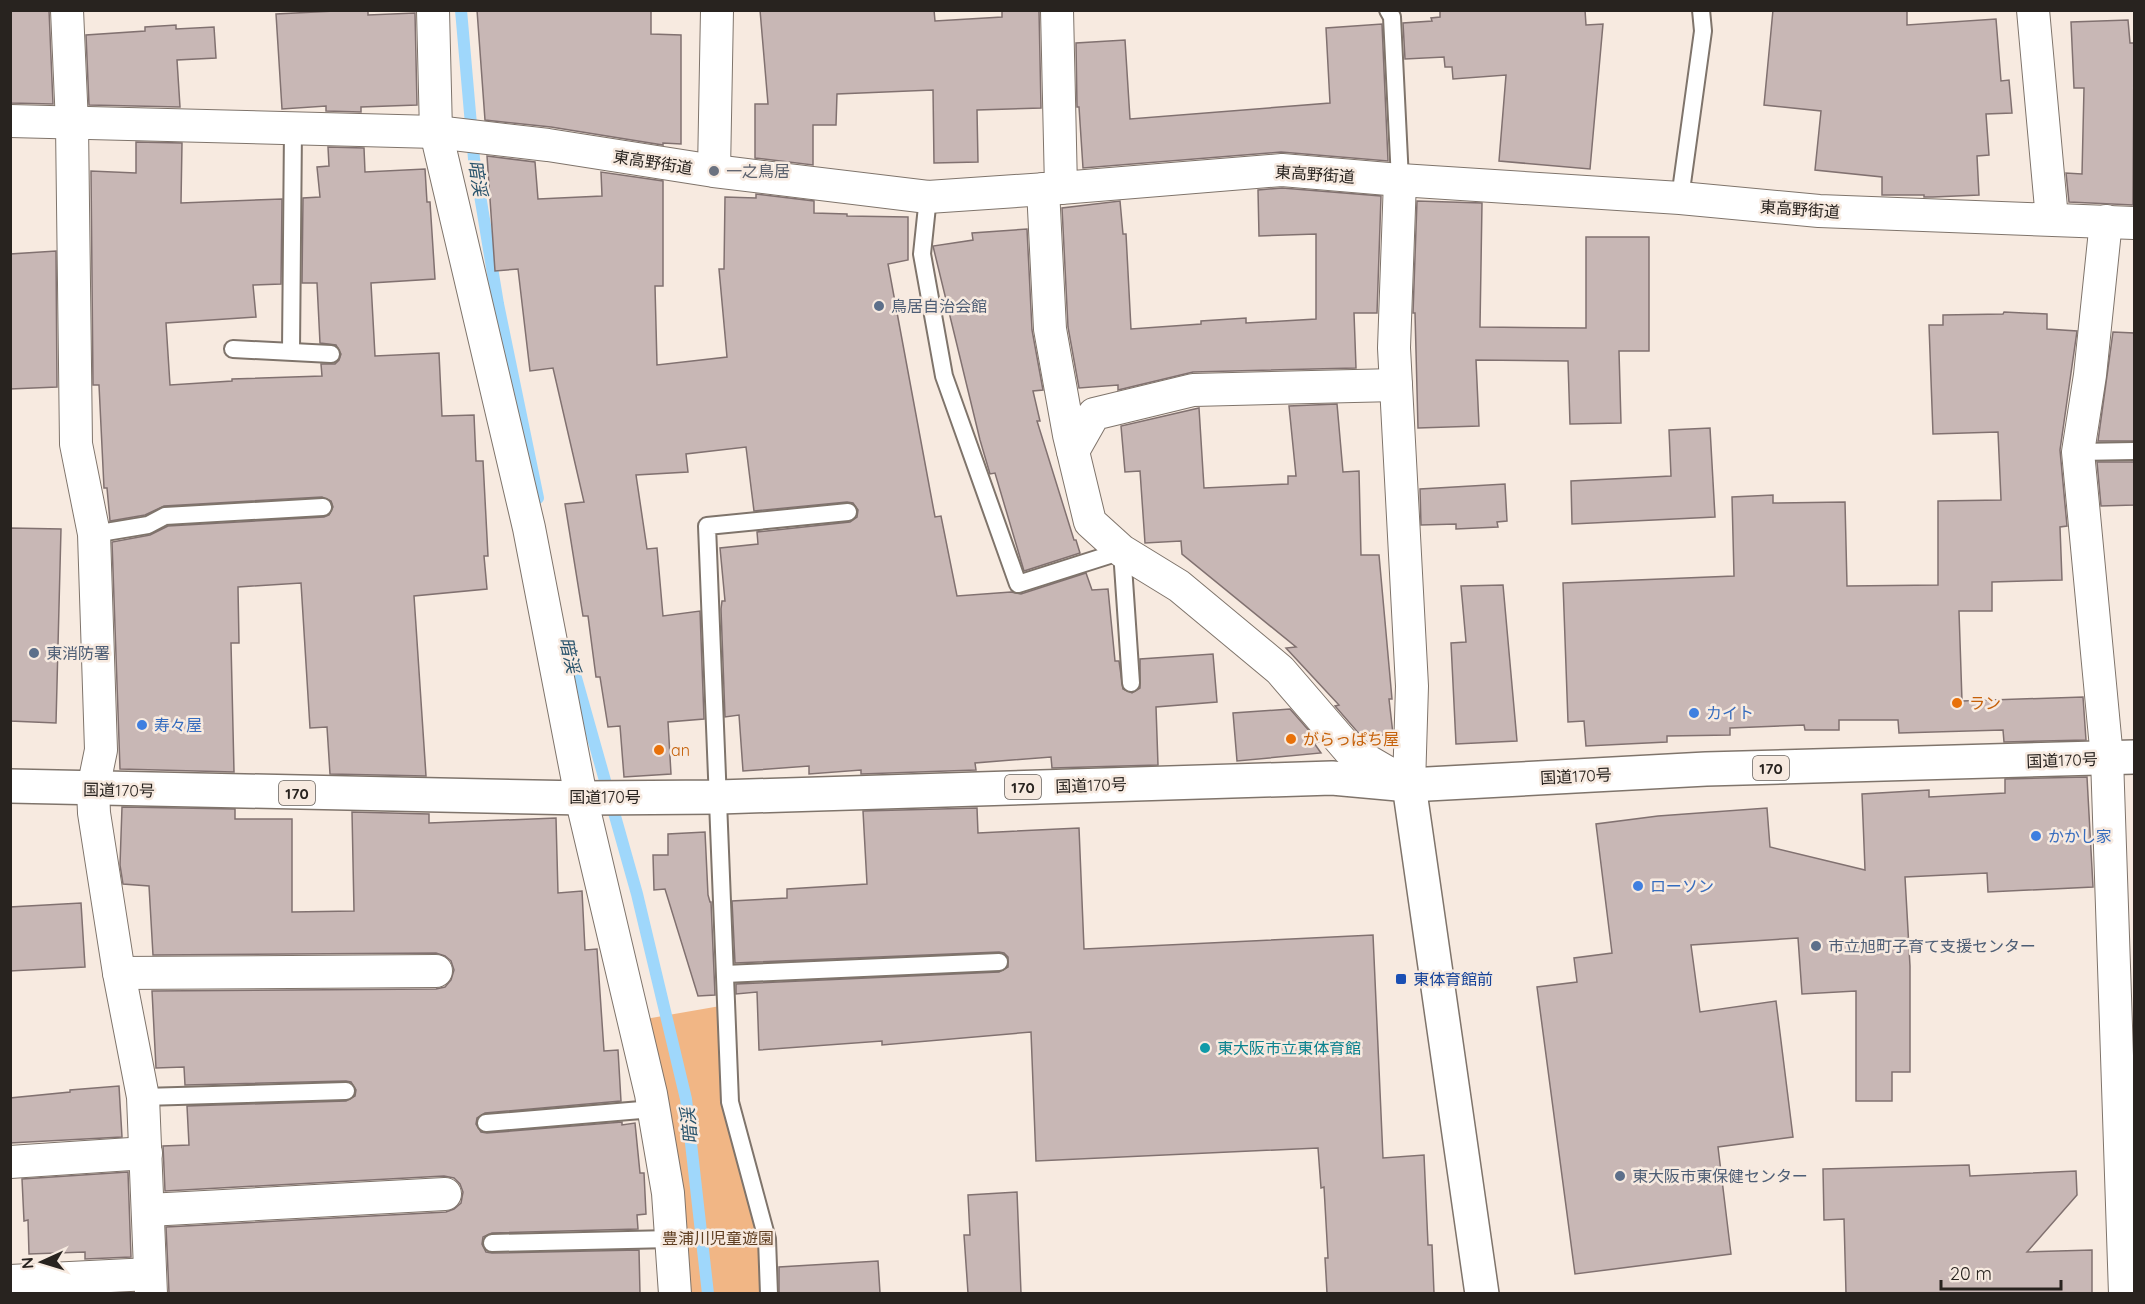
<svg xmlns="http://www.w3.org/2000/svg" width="2145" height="1304" viewBox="0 0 2145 1304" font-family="Quicksand,'Noto Sans JP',sans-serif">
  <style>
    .green { fill: #f1b685 }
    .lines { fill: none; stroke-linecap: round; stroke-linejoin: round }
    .stream { stroke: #9fd7fb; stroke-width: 12 }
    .building { fill: #c8b7b5; stroke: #817170; stroke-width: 1.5 }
    .service-casing { stroke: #7f746b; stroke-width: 20 }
    .minor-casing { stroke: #7f746b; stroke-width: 34 }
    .tertiary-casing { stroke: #7f746b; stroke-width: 36 }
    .trunk-casing { stroke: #7f746b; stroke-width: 36 }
    .service { stroke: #fff; stroke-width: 16 }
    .minor { stroke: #fff; stroke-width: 32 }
    .tertiary { stroke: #fff; stroke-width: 33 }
    .trunk { stroke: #fff; stroke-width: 33 }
    .worship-dot { fill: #6b7280; stroke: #f7eae0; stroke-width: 2 }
    .service-dot { fill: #5c6f8a; stroke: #f7eae0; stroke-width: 2 }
    .food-dot { fill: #e8710a; stroke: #f7eae0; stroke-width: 2 }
    .shop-dot { fill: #3f7fe0; stroke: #f7eae0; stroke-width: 2 }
    .transit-dot { fill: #1a4fb4; stroke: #f7eae0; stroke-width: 2 }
    .culture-dot { fill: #0f9aa8; stroke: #f7eae0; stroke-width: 2 }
    .labels { text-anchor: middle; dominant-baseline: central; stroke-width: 5; stroke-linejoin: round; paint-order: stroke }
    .shield { fill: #f7eae0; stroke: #665f59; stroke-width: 1.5 }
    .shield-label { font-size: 15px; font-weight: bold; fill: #28231f }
    .street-label { font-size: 16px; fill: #28231f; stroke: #f7eae0 }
    .worship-label { font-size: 16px; fill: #5b616d; stroke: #f7eae0; text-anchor: start }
    .service-label { font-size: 16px; fill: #4e5e75; stroke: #f7eae0; text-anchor: start }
    .food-label { font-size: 16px; fill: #c56008; stroke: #f7eae0; text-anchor: start }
    .shop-label { font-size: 16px; fill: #366cbe; stroke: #f7eae0; text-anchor: start }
    .transit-label { font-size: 16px; fill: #164399; stroke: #f7eae0; text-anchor: start }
    .culture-label { font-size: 16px; fill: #0d838f; stroke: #f7eae0; text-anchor: start }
    .park-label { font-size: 16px; fill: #5f3e21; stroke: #f7eae0 }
    .water-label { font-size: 18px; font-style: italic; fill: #29536c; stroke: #f7eae0 }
  </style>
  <rect width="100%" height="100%" fill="#f7eae0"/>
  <polygon class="green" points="726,1005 729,1096 767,1239 769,1293 676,1293 634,1021"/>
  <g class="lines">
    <g class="stream">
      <polyline points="461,10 474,159 498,304 538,498"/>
      <polyline points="569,653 637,894 686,1099 708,1294"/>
    </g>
  </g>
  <g class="building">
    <polygon points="10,10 49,10 53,104 10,103"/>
    <polygon points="355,10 368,10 368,15 415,13 417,105 361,107 361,112 326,111 326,106 282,109 276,14"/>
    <polygon points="477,10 651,10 651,34 681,35 681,144 663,143 663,145 551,127 485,120"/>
    <polygon points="760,10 934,10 935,21 1002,17 1002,10 1039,10 1041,108 977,110 978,162 934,163 933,90 837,94 836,125 813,125 813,165 755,158 755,104 768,104"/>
    <polygon points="1440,10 1585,10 1586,25 1603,24 1590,169 1499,161 1506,75 1453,79 1452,67 1445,67 1444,57 1405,59 1403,23 1432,21 1431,18 1440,17"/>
    <polygon points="1773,10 1907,10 1907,25 1996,19 2001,81 2009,80 2012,113 1986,114 1989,155 1977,156 1979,195 1933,197 1924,197 1924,195 1882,195 1882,177 1815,170 1821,111 1764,105"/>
    <polygon points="2128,20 2130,43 2134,43 2133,205 2069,202 2066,173 2082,174 2084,88 2074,88 2071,22"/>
    <polygon points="1382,24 1388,161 1281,152 1083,168 1079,107 1077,107 1076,43 1125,40 1130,119 1330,103 1326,28"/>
    <polygon points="176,25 176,29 214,27 216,58 177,60 180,107 89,105 86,35 145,31 145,27"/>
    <polygon points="136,142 182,143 181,203 282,199 281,284 253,285 256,317 166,323 170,385 232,381 232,379 322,376 321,364 335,364 339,360 341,354 336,345 320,343 317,283 302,283 303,198 320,197 317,167 329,166 328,147 364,148 365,172 425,169 427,202 430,202 435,279 371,283 375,356 439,353 442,416 474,415 476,461 483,461 488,556 484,556 487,589 414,596 426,776 330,774 327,727 310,728 301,583 238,587 239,643 231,643 234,772 120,769 112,542 150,535 168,526 324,517 329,515 333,507 331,501 322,497 164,506 145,515 110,521 107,488 104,488 99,385 93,385 91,171 136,173"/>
    <polygon points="487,156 535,162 538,199 602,196 601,172 663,181 663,286 655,286 657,365 727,357 719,269 724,269 725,197 756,198 756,194 814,201 814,213 847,214 847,216 908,217 908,260 888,264 935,517 941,516 957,596 1011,592 1021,594 1086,573 1092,590 1108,589 1115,661 1119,661 1123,689 1132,693 1140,688 1140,659 1213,654 1217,702 1156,707 1158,765 1052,768 1051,757 975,763 976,770 861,774 861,770 809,774 809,766 743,771 739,715 725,717 721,609 722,601 725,601 720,548 758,544 757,532 850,522 857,517 858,510 853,503 847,502 754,511 746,447 686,454 688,472 636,475 647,549 657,548 663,616 700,611 704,719 668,722 671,774 624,777 620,726 608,727 600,677 596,677 588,616 583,616 565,504 584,502 553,368 530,371 518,269 495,271"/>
    <polygon points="1282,188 1381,196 1377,313 1354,313 1356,368 1193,372 1118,390 1118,385 1079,388 1068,327 1062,208 1120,201 1123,234 1126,234 1131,329 1201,324 1201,321 1246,318 1246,323 1316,319 1316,234 1259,236 1258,190"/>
    <polygon points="1417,201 1482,203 1480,327 1586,328 1586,237 1649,237 1649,351 1619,351 1621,423 1570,424 1568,361 1476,360 1479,426 1418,428 1415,313 1413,313"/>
    <polygon points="1027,229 1032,330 1043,390 1033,391 1040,421 1037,421 1074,540 1076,540 1080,553 1024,571 995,473 990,474 980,440 933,246 973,240 972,233"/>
    <polygon points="56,251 57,387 10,389 10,254"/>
    <polygon points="2004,312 2047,314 2047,329 2077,331 2060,450 2067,526 2060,527 2062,580 1992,582 1992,611 1959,611 1962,701 2083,697 2086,740 2004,742 2003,730 1899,733 1898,720 1839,720 1839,730 1805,730 1804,725 1730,728 1730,735 1667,736 1667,742 1586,746 1584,721 1568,722 1563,583 1734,576 1732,497 1773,495 1773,503 1845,502 1847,586 1938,585 1938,501 2001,500 1998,432 1933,434 1929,325 1943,325 1943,315 2003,314"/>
    <polygon points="2113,332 2134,333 2134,441 2098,441"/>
    <polygon points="1337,404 1343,472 1359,471 1361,555 1379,555 1392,699 1389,699 1393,734 1363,737 1361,736 1335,706 1339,705 1286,648 1296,647 1182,554 1181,541 1145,543 1140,471 1125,472 1121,426 1199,408 1204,488 1288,484 1288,476 1296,476 1289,406"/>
    <polygon points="1710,428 1715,517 1572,524 1571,481 1671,476 1669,430"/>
    <polygon points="2134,462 2134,505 2101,506 2097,462"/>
    <polygon points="1505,484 1507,521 1497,522 1498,527 1456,529 1456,524 1421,525 1420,489"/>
    <polygon points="10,528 61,529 56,723 10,721"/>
    <polygon points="1503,585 1517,741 1456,744 1451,643 1466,642 1461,586"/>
    <polygon points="1290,709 1319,742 1314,743 1321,753 1237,761 1233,713"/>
    <polygon points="2087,777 2093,887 1988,892 1987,873 1905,877 1910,966 1910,1072 1892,1072 1892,1101 1856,1101 1856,991 1802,994 1798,938 1691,945 1700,1012 1776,1001 1793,1137 1718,1147 1731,1254 1575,1274 1537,987 1577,982 1574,958 1612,953 1596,824 1658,816 1767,808 1770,847 1865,870 1862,794 1929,790 1929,797 2005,793 2005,779"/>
    <polygon points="122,807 235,809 235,819 292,819 292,912 354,911 352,812 429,814 429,823 556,818 558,893 582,891 585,950 597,949 604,1051 618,1050 621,1101 485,1113 477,1118 476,1124 481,1132 487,1133 622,1122 622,1125 635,1123 640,1173 644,1173 646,1214 637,1215 638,1229 492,1233 483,1237 482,1244 486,1252 492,1253 639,1250 640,1293 169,1293 166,1227 446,1212 454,1209 461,1203 463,1192 460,1184 454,1178 444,1176 165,1191 163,1146 189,1145 187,1106 346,1101 355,1096 356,1090 351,1082 346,1081 185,1085 184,1067 156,1068 152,991 436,989 445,987 451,980 454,970 451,961 445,956 436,953 153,955 149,886 123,884 120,865"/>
    <polygon points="977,808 978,833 1079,828 1084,949 1373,935 1383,1158 1424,1155 1428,1245 1432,1245 1434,1293 1327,1293 1325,1258 1328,1258 1324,1187 1321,1188 1318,1148 1036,1161 1031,1032 882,1045 882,1041 759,1050 757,992 736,994 736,984 999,972 1008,967 1008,957 1004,953 999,952 735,963 732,901 787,898 787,889 867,884 863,811"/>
    <polygon points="705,832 708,895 710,902 711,902 715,995 698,996 665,889 654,890 653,855 668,855 668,834"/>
    <polygon points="81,903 85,967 10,971 10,907"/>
    <polygon points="119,1086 122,1137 10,1143 10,1098 70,1092 70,1090"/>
    <polygon points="1969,1165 1970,1176 2076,1171 2077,1195 2027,1252 2092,1250 2092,1293 1846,1293 1844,1219 1824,1220 1823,1169"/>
    <polygon points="128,1172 131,1257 85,1259 85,1252 29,1254 28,1220 24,1221 22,1179"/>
    <polygon points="1017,1192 1021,1293 968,1293 964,1235 970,1235 968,1195"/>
    <polygon points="878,1261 880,1293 779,1293 779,1267"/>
  </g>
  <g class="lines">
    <g class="service-casing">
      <g id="service">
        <polyline points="1388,10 1392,17 1400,180"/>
        <polyline points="928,197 922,254 944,376 1018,584 1122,551 1131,683"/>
        <polyline points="1680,198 1703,31 1701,10"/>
        <polyline points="233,349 331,354"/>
        <polyline points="291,351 293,128"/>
        <polyline points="2078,452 2134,451"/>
        <polyline points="94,534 148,525 165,516 323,507"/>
        <polyline points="725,974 999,962"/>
        <polyline points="143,1097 346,1091"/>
        <polyline points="486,1123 653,1109"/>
        <polyline points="492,1243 671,1239"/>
        <polyline points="769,1294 767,1239 730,1102 707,526 848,512"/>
      </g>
    </g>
    <g class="minor-casing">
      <g id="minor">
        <polyline points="67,10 72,124 76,444 94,534 101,750 93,789 94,813 119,973 143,1097 151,1294"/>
        <polyline points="433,10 436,132 529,528 581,797 651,1094 668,1193 675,1294"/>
        <polyline points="1057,10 1061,188"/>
        <polyline points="2033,10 2052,219"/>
        <polyline points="10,121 436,132 548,145 714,171 928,197 1061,188 1282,170 1400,180 1680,198 1819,211 2134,223"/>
        <polyline points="714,171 717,10"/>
        <polyline points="1043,189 1050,329 1069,435 1090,522 1122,551 1179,586 1280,670 1349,750 1409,785 1412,686 1394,348 1400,180"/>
        <polyline points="2106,221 2090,375 2078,452 2107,758 2125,1294"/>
        <polyline points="1073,451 1094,414 1193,390 1396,385"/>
        <polyline points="119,973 436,971"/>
        <polyline points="10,1162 146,1153"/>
        <polyline points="148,1210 445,1194"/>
        <polyline points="10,1281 150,1274"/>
      </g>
    </g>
    <g class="tertiary-casing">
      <polyline id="tertiary" points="1409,785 1482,1294"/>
    </g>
    <g class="trunk-casing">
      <polyline id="trunk" points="10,786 584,798 719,797 1332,778 1409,785 1706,769 2134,757"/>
    </g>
    <use href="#service" class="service"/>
    <use href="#minor" class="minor"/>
    <use href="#tertiary" class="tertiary"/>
    <use href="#trunk" class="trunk"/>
  </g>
  <circle class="worship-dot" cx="714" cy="171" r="6"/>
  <g class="service-dot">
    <circle cx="879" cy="306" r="6"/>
    <circle cx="34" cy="653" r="6"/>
    <circle cx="1816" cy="946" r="6"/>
    <circle cx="1620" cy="1176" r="6"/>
  </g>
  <g class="food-dot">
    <circle cx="1957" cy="703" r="6"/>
    <circle cx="1291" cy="739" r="6"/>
    <circle cx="659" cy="750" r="6"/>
  </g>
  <g class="shop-dot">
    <circle cx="1694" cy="713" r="6"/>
    <circle cx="142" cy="725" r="6"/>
    <circle cx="2036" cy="836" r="6"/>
    <circle cx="1638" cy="886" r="6"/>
  </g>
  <rect class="transit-dot" x="1395" y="973" width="12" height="12" rx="3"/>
  <circle class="culture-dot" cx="1205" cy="1048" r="6"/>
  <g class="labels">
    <g class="shield">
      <rect x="1753" y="756" width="36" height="24" rx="4.5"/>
      <rect x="1005" y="775" width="36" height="24" rx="4.5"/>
      <rect x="279" y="781" width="36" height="24" rx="4.5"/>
    </g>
    <g class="shield-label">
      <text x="1771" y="768">170</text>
      <text x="1023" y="787">170</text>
      <text x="297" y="793">170</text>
    </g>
    <g class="street-label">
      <text transform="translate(653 162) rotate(9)">東高野街道</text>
      <text transform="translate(1315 174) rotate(4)">東高野街道</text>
      <text transform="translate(1800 209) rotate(4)">東高野街道</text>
      <text transform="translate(2062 760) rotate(-2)">国道170号</text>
      <text transform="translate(1576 776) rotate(-3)">国道170号</text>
      <text transform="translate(1091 785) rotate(-2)">国道170号</text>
      <text transform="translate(119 790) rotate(1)">国道170号</text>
      <text x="605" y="797">国道170号</text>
    </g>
    <g class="worship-label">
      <text x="726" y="171">一之鳥居</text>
    </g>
    <g class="service-label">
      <text x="891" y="306">鳥居自治会館</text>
      <text x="46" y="653">東消防署</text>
      <text x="1828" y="946">市立旭町子育て支援センター</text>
      <text x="1632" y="1176">東大阪市東保健センター</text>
    </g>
    <g class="food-label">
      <text x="1969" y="703">ラン</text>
      <text x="1303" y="739">がらっぱち屋</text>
      <text x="671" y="750">an</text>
    </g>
    <g class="shop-label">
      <text x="1706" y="713">カイト</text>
      <text x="154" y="725">寿々屋</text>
      <text x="2048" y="836">かかし家</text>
      <text x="1650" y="886">ローソン</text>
    </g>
    <g class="transit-label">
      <text x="1413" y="979">東体育館前</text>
    </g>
    <g class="culture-label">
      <text x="1217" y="1048">東大阪市立東体育館</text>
    </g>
    <g class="park-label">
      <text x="718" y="1238">豊浦川児童遊園</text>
    </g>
    <g class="water-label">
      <text transform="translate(478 178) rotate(81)">暗渓</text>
      <text transform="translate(570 655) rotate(77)">暗渓</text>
      <text transform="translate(689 1126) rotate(-96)">暗渓</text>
    </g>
  </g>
  <rect width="2145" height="1304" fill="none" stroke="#28231f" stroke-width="24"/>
  <g transform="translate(42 1262) rotate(266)" stroke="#f7eae0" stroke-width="4.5" paint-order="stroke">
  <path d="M0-4.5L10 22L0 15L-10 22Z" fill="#28231f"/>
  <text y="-9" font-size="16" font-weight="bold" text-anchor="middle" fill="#28231f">N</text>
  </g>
  <path d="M1941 1280v9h120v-9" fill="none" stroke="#28231f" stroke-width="3"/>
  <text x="1950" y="1280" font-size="18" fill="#28231f" stroke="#f7eae0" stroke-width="4.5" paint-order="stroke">20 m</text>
</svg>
